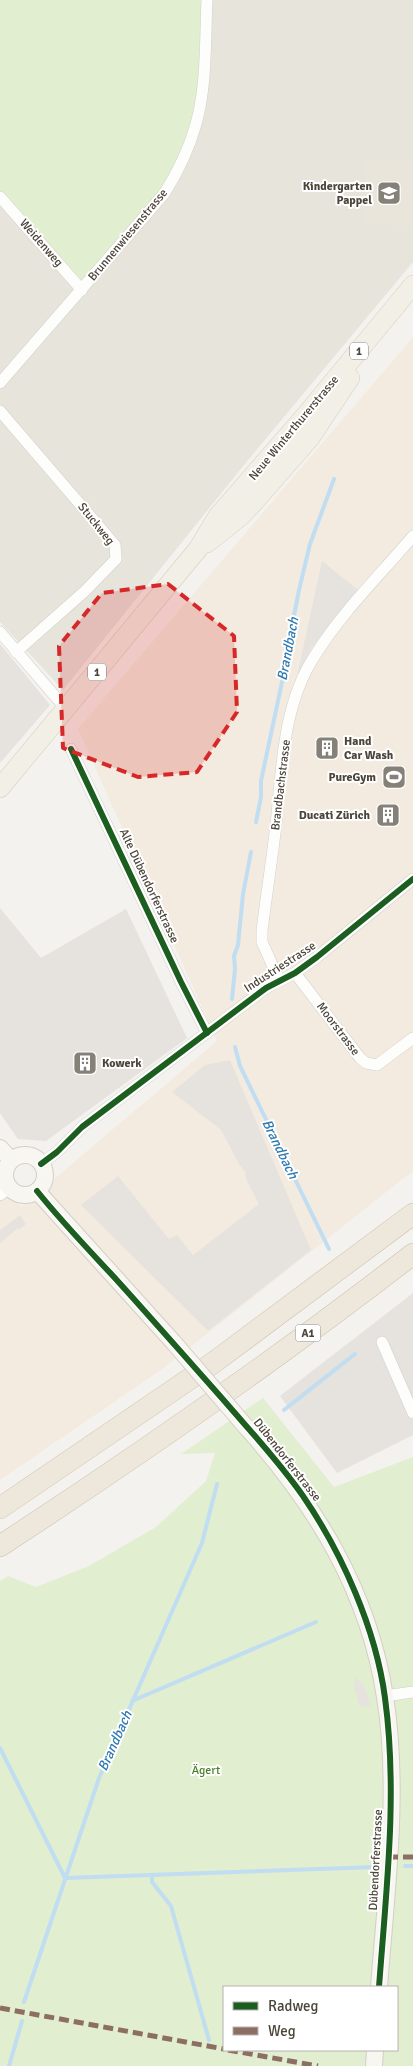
<svg xmlns="http://www.w3.org/2000/svg" width="413" height="2066" viewBox="0 0 413 2066" font-family="Signika,sans-serif">
  <style>
    .residential { fill: #e7e4dc }
    .commercial { fill: #f3ebdf }
    .industrial { fill: #e6e2de }
    .education { fill: #eae5da }
    .green { fill: #e1eecf; fill-rule: evenodd }
    .parking { fill: #e6e3df }
    .lines { fill: none; stroke-linecap: round; stroke-linejoin: round }
    .stream { stroke: #c0ddf1; stroke-width: 4 }
    .street-casing { stroke: #d2d0cb; stroke-width: 12 }
    .secondary-casing { stroke: #d3cfc5; stroke-width: 18 }
    .primary-casing { stroke: #d6cebb; stroke-width: 20 }
    .highway-casing { stroke: #ccbfa9; stroke-width: 22 }
    .street { stroke: #fdfdfc; stroke-width: 11 }
    .secondary { stroke: #f7f6f1; stroke-width: 16 }
    .primary { stroke: #f2efe6; stroke-width: 19 }
    .highway { stroke: #ede8db; stroke-width: 21 }
    .secondary-bridge-casing { stroke: #d3cfc5; stroke-width: 18; stroke-linecap: butt }
    .secondary-bridge { stroke: #f7f6f1; stroke-width: 16 }
    .quiet { stroke: #8d6e63; stroke-width: 5; stroke-dasharray: 10 5; stroke-linecap: butt }
    .cycleway-casing { stroke: #fff; stroke-width: 9 }
    .cycleway { stroke: #1b5e20; stroke-width: 6 }
    .marked { fill: #d62828; fill-opacity: 0.2; stroke: #d62828; stroke-width: 4; stroke-dasharray: 10 6; stroke-linejoin: round }
    .labels { text-anchor: middle; dominant-baseline: central; stroke-width: 4; stroke-linejoin: round; paint-order: stroke }
    .shield { fill: #fff; stroke: #817c74; stroke-width: 1 }
    .shield-label { font-size: 11px; font-weight: bold; fill: #4b4439 }
    .poi-label { font-size: 12px; font-weight: bold; fill: #4b4439; stroke: #fff; text-anchor: end }
    .street-label { font-size: 12px; fill: #4b4439; stroke: #fff }
    .park-label { font-size: 12px; fill: #4a7f2a; stroke: #fff }
    .water-label { font-size: 14px; font-style: italic; fill: #2e7ab2; stroke: #fff }
  </style>
  <rect width="100%" height="100%" fill="#f4f2ee"/>
  <polygon class="residential" points="0,0 413,0 413,262 244,465 63,690 0,622"/>
  <polygon class="commercial" points="413,337 413,1171 161,1370 0,1480 0,1183 21,1207 217,1041 78,729"/>
  <g class="industrial">
    <polygon points="0,644 50,705 0,763"/>
    <polygon points="0,908 41,958 126,909 187,1038 46,1141 18,1139 0,1113"/>
    <polygon points="413,1293 413,1435 337,1473 280,1396"/>
  </g>
  <polygon class="education" points="366,160 413,162 413,226 363,222"/>
  <g class="green">
    <polygon points="0,0 207,0 203,78 179,170 82,290 0,197"/>
    <path d="M263,1398l71,89 79,-30v609h-413v-485l8,-5 28,11 53,-21 67,-39 50,-46 9,-28 -34,1zM224,1987h173v63h-173z"/>
  </g>
  <g class="parking">
    <polygon points="322,561 358,590 312,647 297,676"/>
    <polygon points="230,1060 311,1250 208,1331 81,1205 118,1176 169,1239 177,1235 193,1255 259,1204 247,1181 245,1172 239,1164 221,1130 172,1092 205,1065"/>
    <polygon points="20,1215 26,1224 20,1229 18,1228 0,1243 0,1230"/>
    <polygon points="355,1677 364,1686 371,1705 360,1707 354,1687"/>
  </g>
  <g class="lines">
    <g class="stream">
      <polyline points="256,822 261,797 261,781 285,668 286,656 299,590 310,544 334,479"/>
      <polyline points="232,999 235,969 234,956 238,945 243,894 251,852"/>
      <polyline points="235,1047 240,1066 329,1249"/>
      <polyline points="284,1410 355,1354"/>
      <polyline points="132,1701 316,1622"/>
      <polyline points="0,1748 65,1878 376,1867"/>
      <polyline points="405,1866 413,1866"/>
      <polyline points="152,1875 152,1882 171,1906 209,2040"/>
      <polyline points="24,2002 99,1778 202,1543 217,1484"/>
      <polyline points="9,2066 22,2021"/>
    </g>
    <g class="street-casing">
      <g id="street">
        <polyline points="0,197 82,290"/>
        <path d="M0,383l164,-189c14,-22 25,-45 32,-70 11,-39 9,-84 11,-124"/>
        <polyline points="0,411 115,545 116,559 85,591 16,652"/>
        <polyline points="0,632 66,709"/>
        <polyline points="71,749 181,982 207,1033"/>
        <polyline points="295,973 360,1058 366,1063 377,1065 413,1038"/>
        <path d="M279,980l-17,-38v-11c4,-33 9,-65 13,-98 7,-58 6,-125 39,-176 27,-44 66,-82 99,-121"/>
        <polyline points="41,1164 57,1152 82,1127 266,988 295,973 317,957 413,879"/>
        <polyline points="0,1195 9,1188"/>
        <polyline points="382,1342 413,1413"/>
        <polyline points="385,1696 413,1692"/>
      </g>
    </g>
    <g class="secondary-casing">
      <g id="secondary">
        <polyline points="0,1148 11,1160"/>
        <circle cx="25" cy="1175" r="20"/>
        <polyline points="37,1191 175,1344"/>
        <path d="M247,1428c69,77 122,164 138,269 15,92 1,197 -6,290"/>
        <polyline points="374,2066 375,2050"/>
      </g>
    </g>
    <g class="primary-casing">
      <g id="primary">
        <polyline points="207,543 241,516 255,501 310,438 350,378"/>
        <polyline points="0,788 198,549 218,516 304,417 413,285"/>
      </g>
    </g>
    <g class="highway-casing">
      <g id="highway">
        <polyline points="0,1508 213,1363 413,1214"/>
        <path d="M0,1546c141,-92 280,-189 413,-292"/>
      </g>
    </g>
    <use href="#street" class="street"/>
    <use href="#secondary" class="secondary"/>
    <use href="#primary" class="primary"/>
    <use href="#highway" class="highway"/>
    <g class="secondary-bridge-casing">
      <polyline id="secondary-bridge" points="175,1344 247,1428"/>
    </g>
    <use href="#secondary-bridge" class="secondary-bridge"/>
    <g class="quiet">
      <polyline points="388,1857 413,1857"/>
      <polyline points="0,2008 224,2049"/>
      <polyline points="228,2050 318,2066"/>
    </g>
    <g class="cycleway-casing">
      <g id="cycleway">
        <polyline points="71,749 181,982 207,1033"/>
        <polyline points="41,1164 57,1152 82,1127 266,988 295,973 317,957 413,879"/>
        <path d="M37,1191c24,30 51,58 77,86 38,42 75,84 113,127 26,30 53,59 76,92 39,57 73,133 82,202 13,96 1,194 -6,289"/>
      </g>
    </g>
    <use href="#cycleway" class="cycleway"/>
  </g>
  <path class="marked" d="M168,584l66,52 3,76 -40,60 -59,5 -75,-29 -4,-102 43,-53z"/>
  <defs>
    <g id="school-square" transform="scale(1.25)"><rect x="-9" y="-9" width="18" height="18" rx="4" fill="#868178" stroke="#fff"/><path d="M0-5L7-2L0 1L-7-2ZM-4 1L0 2.5L4 1V4Q0 6-4 4Z" fill="#fff"/></g>
    <g id="building-square" transform="scale(1.25)"><rect x="-9" y="-9" width="18" height="18" rx="4" fill="#868178" stroke="#fff"/><path d="M-4-6H4V6H1V3H-1V6H-4ZM-2.5-4.3h1.7v1.8h-1.7ZM.8-4.3h1.7v1.8H.8ZM-2.5-1h1.7V.8h-1.7ZM.8-1h1.7V.8H.8Z" fill="#fff"/></g>
    <g id="stadium-square" transform="scale(1.25)"><rect x="-9" y="-9" width="18" height="18" rx="4" fill="#868178" stroke="#fff"/><path d="M0-5a6.5 5 0 1 0 0 10a6.5 5 0 1 0 0-10ZM-3.5-1.8h7v3.6h-7Z" fill="#fff"/></g>
  </defs>
  <g fill-rule="evenodd">
    <use href="#school-square" x="389" y="193"/>
    <use href="#building-square" x="327" y="748"/>
    <use href="#stadium-square" x="394" y="777"/>
    <use href="#building-square" x="388" y="815"/>
    <use href="#building-square" x="85" y="1063"/>
  </g>
  <g class="labels">
    <g class="shield">
      <rect x="350" y="342.5" width="18" height="17" rx="4"/>
      <rect x="88" y="663.5" width="18" height="17" rx="4"/>
      <rect x="295.5" y="1324.5" width="25" height="17" rx="4"/>
    </g>
    <g class="shield-label">
      <text x="359" y="351">1</text>
      <text x="97" y="672">1</text>
      <text x="308" y="1333">A1</text>
    </g>
    <g class="poi-label">
      <text x="372" y="186">Kindergarten<tspan x="372" dy="14">Pappel</tspan></text>
      <text x="344" y="741" text-anchor="start">Hand<tspan x="344" dy="14">Car Wash</tspan></text>
      <text x="376" y="777">PureGym</text>
      <text x="370" y="815">Ducati Zürich</text>
      <text x="102" y="1063" text-anchor="start">Kowerk</text>
    </g>
    <g class="street-label">
      <text transform="translate(128 235) rotate(-50)">Brunnenwiesenstrasse</text>
      <text transform="translate(41 243) rotate(49)">Weidenweg</text>
      <text transform="translate(294 428) rotate(-50)">Neue Winterthurerstrasse</text>
      <text transform="translate(96 524) rotate(51)">Stuckweg</text>
      <text transform="translate(281 785) rotate(-83)">Brandbachstrasse</text>
      <text transform="translate(149 886) rotate(65)">Alte Dübendorferstrasse</text>
      <text transform="translate(280 967) rotate(-33)">Industriestrasse</text>
      <text transform="translate(338 1029) rotate(53)">Moorstrasse</text>
      <text transform="translate(287 1460) rotate(52)">Dübendorferstrasse</text>
      <text transform="translate(376 1860) rotate(-87)">Dübendorferstrasse</text>
    </g>
    <g class="park-label">
      <text x="206" y="1770">Ägert</text>
    </g>
    <g class="water-label">
      <text transform="translate(288 649) rotate(-79)">Brandbach</text>
      <text transform="translate(280 1149) rotate(64)">Brandbach</text>
      <text transform="translate(115 1741) rotate(-66)">Brandbach</text>
    </g>
  </g>
  <rect x="223" y="1986" width="175" height="65" fill="#ffffff" stroke="#b7b4b0"/>
  <rect x="233" y="2002" width="25" height="8" fill="#1b5e20" stroke="#b7b4b0"/>
  <text x="268" y="2011" font-size="15" fill="#4b4439">Radweg</text>
  <rect x="233" y="2027" width="25" height="8" fill="#8d6e63" stroke="#b7b4b0"/>
  <text x="268" y="2036" font-size="15" fill="#4b4439">Weg</text>
</svg>
